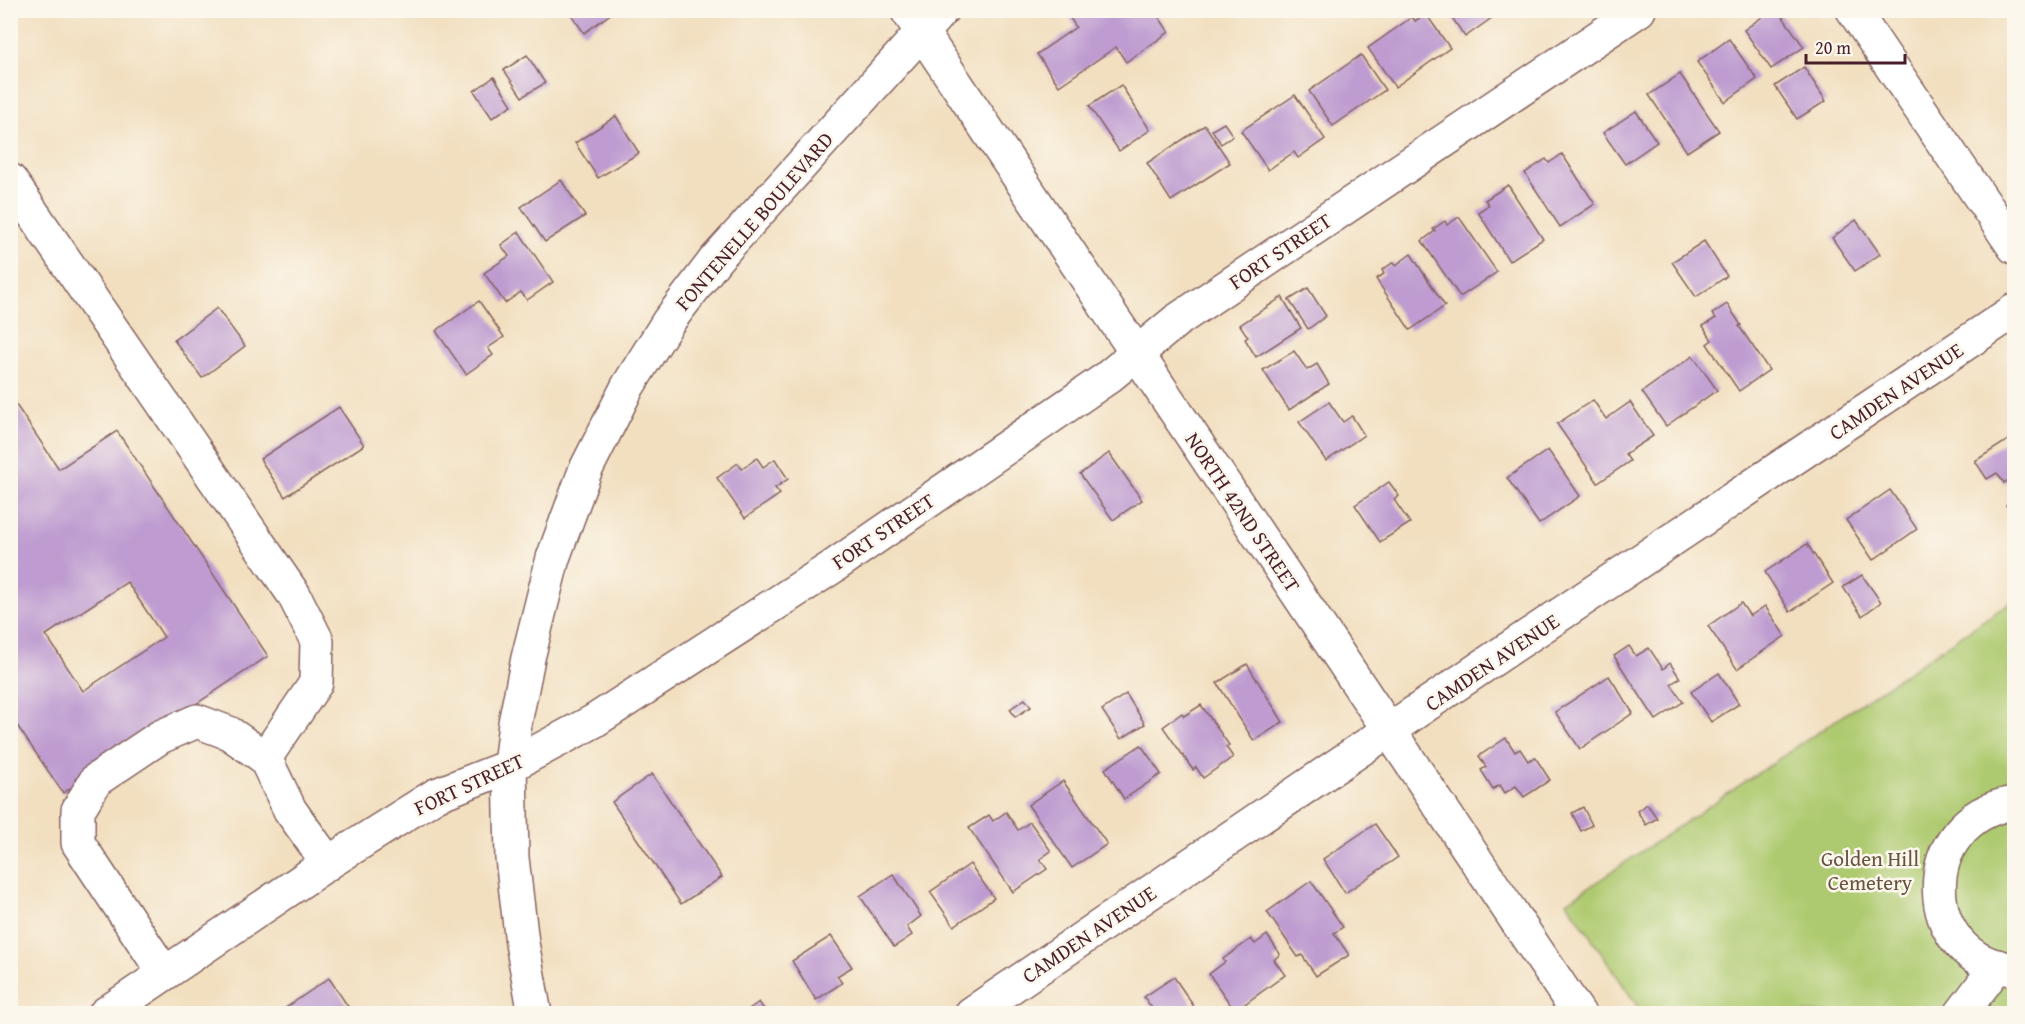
<svg xmlns="http://www.w3.org/2000/svg" width="2025" height="1024" viewBox="0 0 2025 1024" font-family="'Gentium Book Plus',serif">
  <style>
    .green { fill: #aeca70; stroke: #7c744e; stroke-width: 1.5 }
    .building { fill: #be9bd0; fill-rule: evenodd }
    .lines { fill: none; stroke-linecap: round; stroke-linejoin: round }
    .minor-casing { stroke: #85625f; stroke-width: 36 }
    .major-casing { stroke: #85625f; stroke-width: 36 }
    .minor { stroke: #fff; stroke-width: 33 }
    .major { stroke: #fff; stroke-width: 33 }
    .labels { text-anchor: middle; dominant-baseline: central; stroke-width: 5; stroke-linejoin: round; paint-order: stroke }
    .street-label { font-size: 21px; fill: #4a1f2b; stroke: #fbf7ec }
    .park-label { font-size: 21px; fill: #685240; stroke: #fbf7ec }
  </style>
  <rect width="100%" height="100%" fill="#fbf7ec"/>
  <filter id="ink" filterUnits="userSpaceOnUse"><feTurbulence type="fractalNoise" baseFrequency=".0167" numOctaves="2"/><feDisplacementMap in="SourceGraphic" scale="12" xChannelSelector="R" yChannelSelector="G"/><feConvolveMatrix kernelMatrix="1 2 1 2 8 2 1 2 1" color-interpolation-filters="sRGB"/></filter>
  <filter id="wash" filterUnits="userSpaceOnUse"><feTurbulence type="fractalNoise" baseFrequency=".008" numOctaves="4" result="noise"/><feDisplacementMap in="SourceGraphic" scale="24" xChannelSelector="R" yChannelSelector="G"/><feGaussianBlur stdDeviation="1.35" result="paint"/><feColorMatrix in="noise" values="0 0 0 0 0 0 0 0 0 0 0 0 0 0 0 0 0 1.4 0 .05"/><feComposite in="paint" operator="in"/></filter>
  <g filter="url(#wash)">
    <rect width="100%" height="100%" fill="#f2dfc0"/>
    <polygon class="green" points="2014,600 2014,1013 1642,1013 1567,902"/>
    <g id="blocks">
      <g class="building">
        <polygon points="568,10 616,10 584,33"/>
        <polygon points="1075,10 1154,10 1169,32 1126,62 1116,47 1059,86 1037,54 1076,27 1068,15"/>
        <polygon points="1447,10 1503,10 1465,37"/>
        <polygon points="1772,10 1778,10 1804,47 1771,69 1744,30"/>
        <polygon points="1426,14 1450,48 1395,87 1368,48 1412,17 1415,21"/>
        <polygon points="1729,39 1757,79 1725,102 1697,62"/>
        <polygon points="527,55 545,83 522,97 504,70"/>
        <polygon points="1361,55 1385,90 1333,126 1309,91"/>
        <polygon points="1804,67 1826,101 1797,119 1775,86"/>
        <polygon points="1680,74 1719,131 1687,152 1649,95"/>
        <polygon points="494,77 512,105 492,118 474,91"/>
        <polygon points="1121,85 1150,130 1119,151 1089,106"/>
        <polygon points="1295,95 1325,139 1298,158 1294,152 1268,170 1241,131"/>
        <polygon points="1636,111 1657,142 1625,164 1603,133"/>
        <polygon points="616,116 639,153 598,178 575,143"/>
        <polygon points="1224,123 1233,136 1221,144 1212,130"/>
        <polygon points="1205,125 1230,163 1171,201 1147,163"/>
        <polygon points="1562,154 1595,204 1560,227 1525,173 1546,159 1549,163"/>
        <polygon points="561,180 585,216 545,242 521,207"/>
        <polygon points="1508,185 1543,239 1509,261 1478,212 1489,205 1485,200"/>
        <polygon points="1459,217 1497,272 1460,297 1422,241 1435,231 1433,229 1445,221 1447,225"/>
        <polygon points="1856,220 1880,254 1855,271 1832,238"/>
        <polygon points="519,232 553,282 527,300 521,292 505,303 484,273 509,256 501,245"/>
        <polygon points="1704,241 1727,276 1696,297 1672,262"/>
        <polygon points="1411,254 1445,306 1410,330 1376,279 1384,274 1382,270 1394,262 1396,265"/>
        <polygon points="1308,288 1326,316 1308,329 1289,300"/>
        <polygon points="1282,297 1301,328 1256,357 1245,339 1248,337 1240,325"/>
        <polygon points="479,301 504,337 488,348 493,355 466,374 436,331"/>
        <polygon points="1727,304 1741,325 1739,326 1769,370 1739,391 1707,344 1712,340 1703,326 1716,318 1712,314"/>
        <polygon points="217,308 245,346 202,378 174,340"/>
        <polygon points="1294,351 1307,370 1317,364 1329,384 1289,410 1263,370"/>
        <polygon points="1693,356 1717,390 1666,426 1642,392"/>
        <path d="M10,396l49,73 58,-38 151,225 -205,137 -53,-78zM127,582l37,55 -81,54 -37,-56z"/>
        <polygon points="1593,400 1606,419 1630,402 1653,436 1625,454 1630,461 1598,483 1557,424"/>
        <polygon points="1329,402 1343,422 1352,416 1364,435 1326,461 1299,422"/>
        <polygon points="339,407 364,445 285,497 260,459"/>
        <polygon points="2014,436 2014,477 2004,483 1997,473 1987,479 1975,461"/>
        <polygon points="1548,450 1580,496 1539,524 1507,478"/>
        <polygon points="1109,453 1142,500 1113,520 1080,474"/>
        <polygon points="757,458 763,467 775,459 788,479 775,488 780,494 745,518 717,478 738,463 742,469"/>
        <polygon points="1389,482 1399,496 1394,500 1410,523 1380,542 1355,505"/>
        <polygon points="1890,490 1917,529 1873,560 1846,520"/>
        <polygon points="2014,499 2014,518 2006,505"/>
        <polygon points="1807,544 1833,583 1790,612 1765,572"/>
        <polygon points="1862,575 1881,602 1862,616 1843,587"/>
        <polygon points="1741,603 1750,616 1765,606 1785,636 1737,669 1708,626"/>
        <polygon points="1629,646 1636,656 1649,648 1663,669 1670,663 1680,678 1671,684 1683,702 1656,720 1614,656"/>
        <polygon points="1247,664 1283,722 1254,741 1217,683"/>
        <polygon points="1719,673 1739,704 1711,722 1691,692"/>
        <polygon points="1609,676 1633,713 1580,749 1555,712"/>
        <polygon points="1126,694 1145,724 1121,739 1102,710"/>
        <polygon points="1025,699 1031,707 1015,717 1010,709"/>
        <polygon points="1201,705 1229,745 1226,747 1233,757 1203,778 1196,767 1193,770 1163,727 1182,713 1184,716"/>
        <polygon points="1506,738 1515,752 1520,749 1528,761 1535,757 1550,780 1524,797 1516,786 1505,793 1500,785 1493,789 1481,770 1486,767 1479,756"/>
        <polygon points="1141,745 1161,774 1124,799 1105,769"/>
        <polygon points="652,774 722,877 681,904 612,802"/>
        <polygon points="1063,781 1107,844 1072,868 1028,805"/>
        <polygon points="1647,804 1657,818 1646,825 1637,811"/>
        <polygon points="1583,807 1592,825 1581,831 1572,813"/>
        <polygon points="1006,812 1018,830 1030,822 1051,851 1040,859 1047,869 1013,892 969,828 989,815 993,821"/>
        <polygon points="1375,824 1398,857 1345,893 1323,859"/>
        <polygon points="970,864 994,898 954,926 930,892"/>
        <polygon points="893,874 921,916 907,927 912,935 894,947 860,896"/>
        <polygon points="1311,881 1343,927 1334,933 1349,955 1316,976 1302,955 1298,957 1267,912"/>
        <polygon points="1267,935 1280,954 1274,960 1285,975 1235,1011 1209,974 1225,962 1223,959 1251,939 1255,944"/>
        <polygon points="831,936 852,967 837,976 842,983 816,1000 792,961"/>
        <polygon points="1174,977 1199,1014 1156,1014 1144,997"/>
        <polygon points="329,978 353,1014 277,1014"/>
        <polygon points="759,1002 767,1014 742,1014"/>
      </g>
    </g>
  </g>
  <g filter="url(#ink)">
    <use href="#blocks" fill-opacity="0" stroke="#85625f" stroke-width="1.5"/>
    <g class="lines">
      <g class="minor-casing">
        <g id="minor">
          <polyline points="1853,10 2014,247"/>
          <polyline points="10,180 294,595 317,641 316,683 265,758 229,733 197,721 160,737 96,780 78,810 78,843 164,973"/>
          <polyline points="265,758 290,810 328,863"/>
          <path d="M2014,803c-102,16 -97,159 0,166"/>
          <polyline points="105,1014 328,863 436,795 510,766 594,721 831,568 1107,378 1176,321 1639,10"/>
          <polyline points="971,1014 1501,654 2014,311"/>
          <polyline points="1961,1014 1997,966"/>
        </g>
      </g>
      <g class="major-casing">
        <g id="major">
          <polyline points="907,10 1579,1014"/>
          <polyline points="535,1014 522,943 512,858 510,766 515,723 528,658 553,558 585,471 628,386 668,322 716,259 942,10"/>
        </g>
      </g>
      <use href="#minor" class="minor"/>
      <use href="#major" class="major"/>
    </g>
  </g>
  <g class="labels">
    <g class="street-label">
      <text transform="translate(754 221) rotate(-49)">FONTENELLE BOULEVARD</text>
      <text transform="translate(1280 251) rotate(-34)">FORT STREET</text>
      <text transform="translate(1896 391) rotate(-34)">CAMDEN AVENUE</text>
      <text transform="translate(1243 512) rotate(56)">NORTH 42ND STREET</text>
      <text transform="translate(883 531) rotate(-34)">FORT STREET</text>
      <text transform="translate(1492 662) rotate(-34)">CAMDEN AVENUE</text>
      <text transform="translate(469 784) rotate(-25)">FORT STREET</text>
      <text transform="translate(1089 934) rotate(-34)">CAMDEN AVENUE</text>
    </g>
    <g class="park-label">
      <text x="1870" y="858">Golden Hill<tspan x="1870" dy="24">Cemetery</tspan></text>
    </g>
  </g>
  <rect width="2025" height="1024" fill="none" stroke="#fbf7ec" stroke-width="36"/>
  <path d="M1806 54v9h99v-9" fill="none" stroke="#4a1f2b" stroke-width="3"/>
  <text x="1815" y="54" font-size="18" fill="#4a1f2b" stroke="#fbf7ec" stroke-width="4.5" paint-order="stroke">20 m</text>
</svg>
